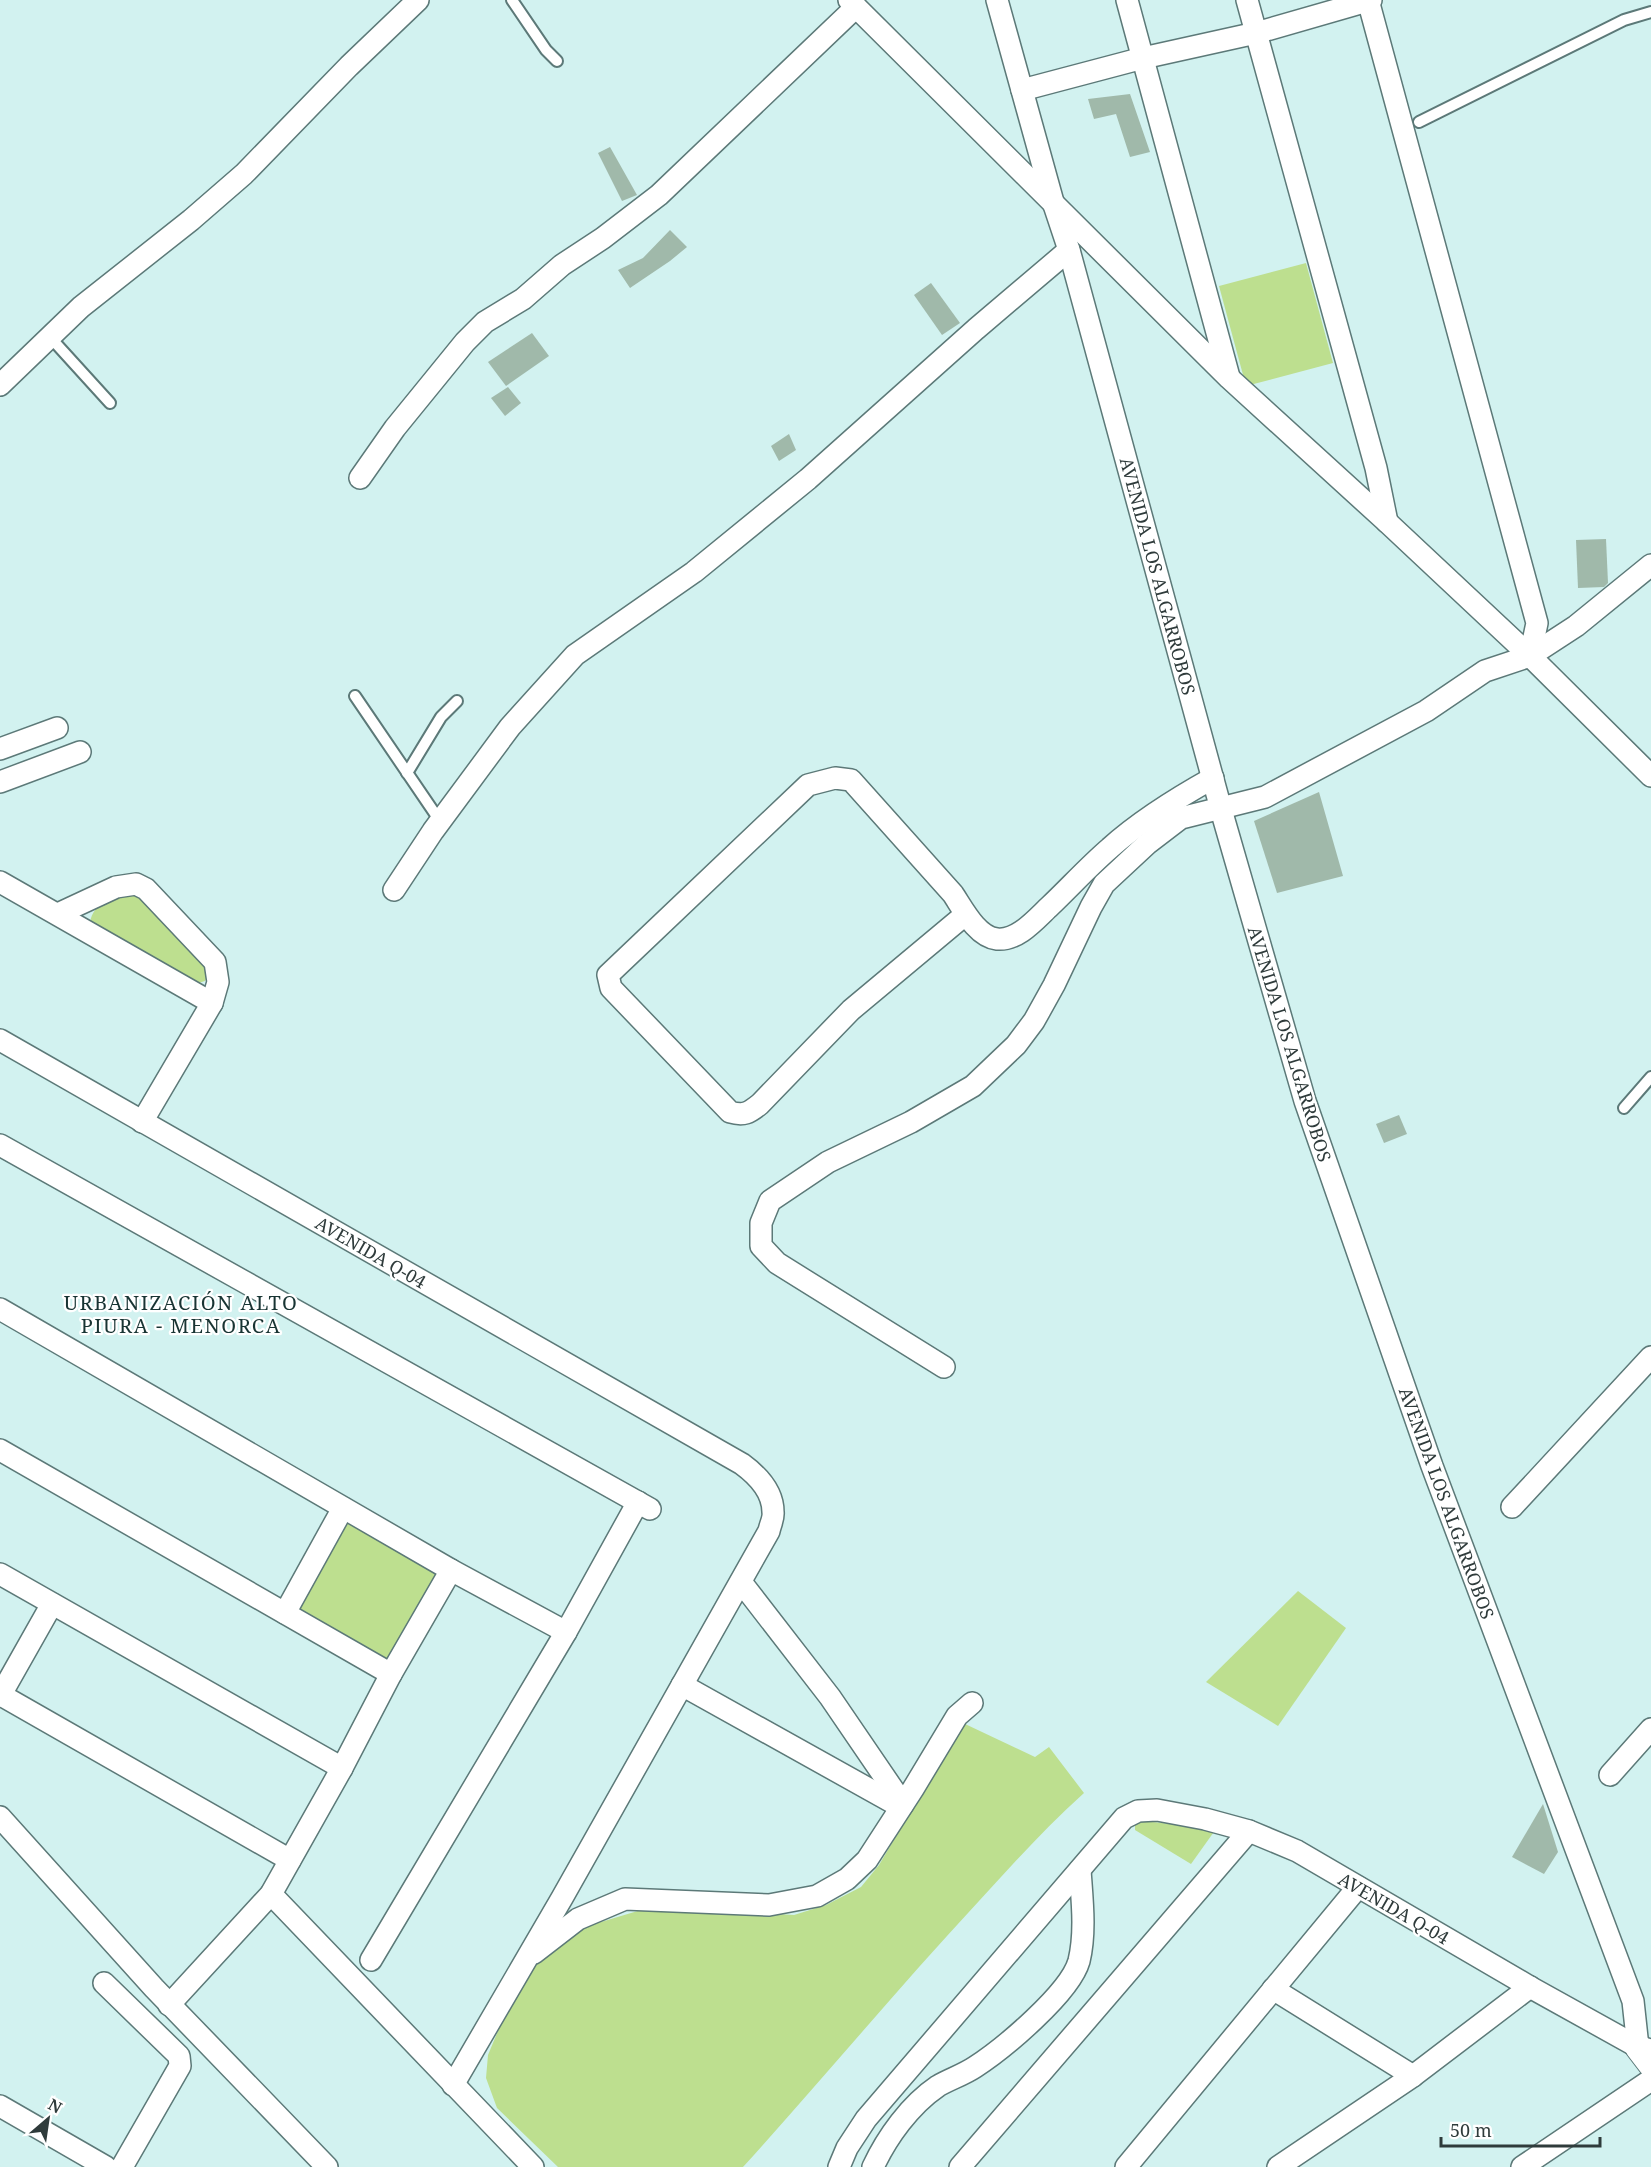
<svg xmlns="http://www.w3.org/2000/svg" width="1651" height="2167" viewBox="0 0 1651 2167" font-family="'Noto Serif',serif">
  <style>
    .green { fill: #bddf8f }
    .building { fill: #a0b9aa }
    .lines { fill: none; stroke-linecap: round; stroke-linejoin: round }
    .service-casing { stroke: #5c7978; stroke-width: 14 }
    .minor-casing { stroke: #5c7978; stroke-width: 24 }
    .tertiary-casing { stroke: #5c7978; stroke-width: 28 }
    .service { stroke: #fff; stroke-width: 10 }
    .minor { stroke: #fff; stroke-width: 21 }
    .tertiary { stroke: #fff; stroke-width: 26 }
    .labels { text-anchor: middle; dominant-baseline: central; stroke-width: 4.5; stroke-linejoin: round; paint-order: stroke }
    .street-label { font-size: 18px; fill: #2f3b3b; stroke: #fff }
    .neighbourhood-label { font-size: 20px; letter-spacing: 1.5px; fill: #183433; stroke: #fff }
  </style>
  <rect width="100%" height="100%" fill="#d2f2f0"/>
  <g class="green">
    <polygon points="1306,263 1333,363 1246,386 1219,286"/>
    <path d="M134,891l75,73 -1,11 -3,6 -10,3 -105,-56c-1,-26 23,-28 44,-37z"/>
    <polygon points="349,1521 441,1567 388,1662 302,1613 300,1605"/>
    <polygon points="1298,1591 1346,1628 1278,1726 1206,1682"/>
    <path d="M963,1723l72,34 14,-10 35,46c-38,34 -71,71 -105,108 -81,87 -156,178 -236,266h-185l-61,-59 -11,-30 2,-23 12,-29 34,-60 47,-38 60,-18h69l84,5 32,-10 35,-18 18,-22z"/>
    <polygon points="1135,1820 1216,1829 1191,1864 1135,1830"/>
  </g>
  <g class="building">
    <polygon points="1130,94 1150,152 1130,157 1116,114 1094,119 1088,99"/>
    <polygon points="610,147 637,195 622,201 598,153"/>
    <polygon points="670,230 687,247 670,261 630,288 618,270 643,258"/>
    <polygon points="931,283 960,323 942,335 914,295"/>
    <polygon points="532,333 549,356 506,386 488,362"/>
    <polygon points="508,387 521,403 505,416 491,398"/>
    <polygon points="789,434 796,450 779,461 771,446"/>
    <polygon points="1606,539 1608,583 1604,587 1578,588 1576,540"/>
    <polygon points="1319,792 1343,876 1277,893 1254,821"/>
    <polygon points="1399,1115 1407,1134 1384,1143 1376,1124"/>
    <polygon points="1543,1804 1558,1852 1544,1874 1512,1857"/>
  </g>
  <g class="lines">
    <g class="service-casing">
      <g id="service">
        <polyline points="512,0 546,50 557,61"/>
        <polyline points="1419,122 1624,20 1651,12"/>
        <polyline points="50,337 110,403"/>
        <polyline points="355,696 440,821"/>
        <polyline points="407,773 441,717 457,701"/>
        <polyline points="1624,1108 1651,1077"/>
      </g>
    </g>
    <g class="minor-casing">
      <g id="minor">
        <polyline points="849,0 1229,378 1387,522 1530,656 1651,776"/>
        <polyline points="997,0 1053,202 1069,250 1224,820 1305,1101 1432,1466 1633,2001 1638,2047"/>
        <polyline points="1127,0 1229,377"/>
        <polyline points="1247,0 1376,468 1387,522"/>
        <polyline points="1368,0 1537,623 1530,656"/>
        <polyline points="1022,90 1143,58 1256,33 1371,0"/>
        <polyline points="0,385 81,307 191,220 244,174 349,66 418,0"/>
        <polyline points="360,478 395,428 465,342 485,322 523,299 562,265 603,238 659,195 856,7"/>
        <polyline points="0,749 57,728"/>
        <polyline points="0,782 80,752"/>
        <polyline points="0,882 212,1003"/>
        <polyline points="394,890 433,831 510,727 575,655 694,572 808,479 976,329 1069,250"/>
        <polyline points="58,914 116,887 136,884 146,889 215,962 218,982 212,1003 142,1122"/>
        <path d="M966,914l-115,96 -91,94c-11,9 -16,12 -30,8l-119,-124 -3,-13 200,-190 27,-7 16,2 102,114c10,15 24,43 44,45 21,2 39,-20 53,-33 20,-19 39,-40 60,-58 31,-28 67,-50 103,-70"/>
        <path d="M0,1040l742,424c15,11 31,27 31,48 1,6 -3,13 -4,19l-207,367 -109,187"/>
        <polyline points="0,1145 650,1509"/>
        <polyline points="0,1309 451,1570 566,1632"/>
        <polyline points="944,1367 777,1263 761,1246 761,1223 770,1201 828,1162 911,1122 973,1086 1016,1045 1034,1021 1054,985 1091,907 1104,884 1147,844 1181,818 1265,797 1426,711 1485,671 1530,656 1576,626 1651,565"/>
        <polyline points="0,1450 391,1674"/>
        <polyline points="1512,1507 1651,1357"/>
        <polyline points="0,1574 342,1768"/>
        <polyline points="741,1582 830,1697 903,1804"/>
        <polyline points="285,1613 343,1508"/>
        <polyline points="682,1685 901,1807"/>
        <polyline points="1,1695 290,1860"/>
        <polyline points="0,1696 52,1604"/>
        <polyline points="1610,1775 1651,1729"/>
        <polyline points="0,1817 154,1988 327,2167"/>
        <polyline points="271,1894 533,2167"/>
        <polyline points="534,1953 578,1919 625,1899 769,1905 817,1896 847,1879 867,1860 913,1789 957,1716 972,1703"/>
        <polyline points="371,1960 566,1632 638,1502"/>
        <polyline points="104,1983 179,2056 180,2066 122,2167"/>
        <polyline points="1273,1989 1413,2076"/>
        <polyline points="169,2005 271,1894 342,1768 391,1674 451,1570"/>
        <polyline points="0,2106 106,2167"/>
        <polyline points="839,2167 847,2148 866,2119 1124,1818 1138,1811 1157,1810 1205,1819 1249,1831 1297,1851 1530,1987 1638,2047 1647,2049"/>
        <path d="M873,2167c14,-30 37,-62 65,-81 12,-7 25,-11 37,-19 28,-18 95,-74 104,-106 7,-29 3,-62 1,-91"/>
        <polyline points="960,2167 1249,1831"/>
        <polyline points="1126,2167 1358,1887"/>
        <polyline points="1278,2167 1413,2076 1530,1987"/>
        <polyline points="1522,2167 1651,2080"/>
      </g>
    </g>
    <g class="tertiary-casing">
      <polyline id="tertiary" points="1638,2047 1651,2064"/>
    </g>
    <use href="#service" class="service"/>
    <use href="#minor" class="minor"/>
    <use href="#tertiary" class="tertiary"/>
  </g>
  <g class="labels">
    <g class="street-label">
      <text transform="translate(1158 576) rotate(75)">AVENIDA LOS ALGARROBOS</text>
      <text transform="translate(1290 1044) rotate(73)">AVENIDA LOS ALGARROBOS</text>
      <text transform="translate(371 1252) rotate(30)">AVENIDA Q-04</text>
      <text transform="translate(1447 1503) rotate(70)">AVENIDA LOS ALGARROBOS</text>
      <text transform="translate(1394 1908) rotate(30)">AVENIDA Q-04</text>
    </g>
    <g class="neighbourhood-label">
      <text x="181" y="1302">URBANIZACIÓN ALTO<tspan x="181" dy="23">PIURA - MENORCA</tspan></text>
    </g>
  </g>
  <g transform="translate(48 2119) rotate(29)" stroke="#ffffff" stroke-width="4.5" paint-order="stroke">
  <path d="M0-4.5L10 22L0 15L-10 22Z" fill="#2f3b3b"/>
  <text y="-9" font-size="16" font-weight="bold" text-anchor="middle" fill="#2f3b3b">N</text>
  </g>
  <path d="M1441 2137v9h159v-9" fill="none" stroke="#2f3b3b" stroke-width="3"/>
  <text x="1450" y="2137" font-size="18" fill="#2f3b3b" stroke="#ffffff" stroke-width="4.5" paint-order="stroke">50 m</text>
</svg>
